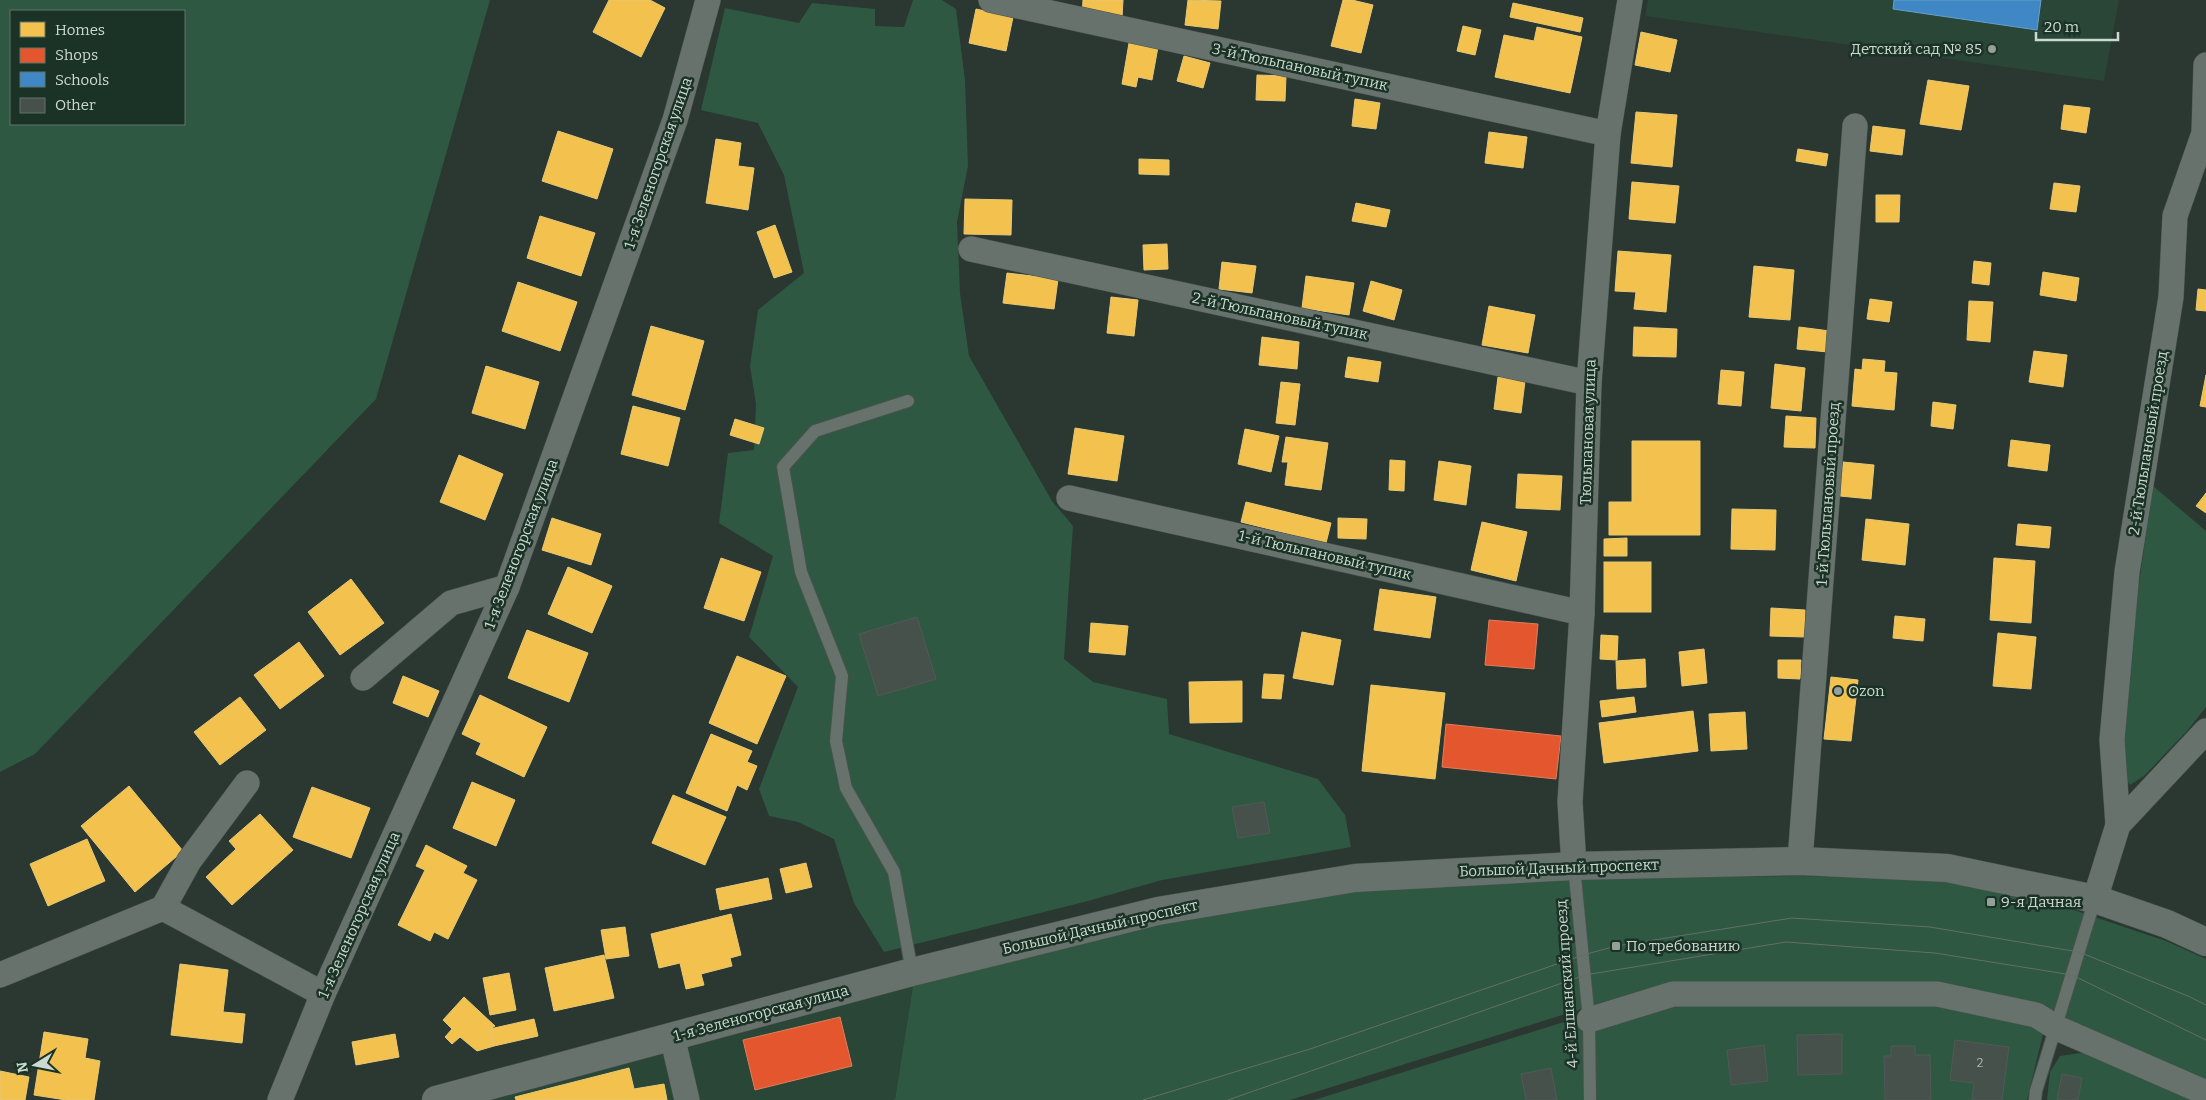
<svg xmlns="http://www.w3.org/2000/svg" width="2206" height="1100" viewBox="0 0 2206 1100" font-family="Bitter,serif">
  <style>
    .built { fill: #294636 }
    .green { fill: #2e5842; fill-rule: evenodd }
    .homes { fill: #f2c14e; stroke: #e7c875 }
    .shops { fill: #e4572e; stroke: #dd7e5f }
    .schools { fill: #3f88c5; stroke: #69a0c9 }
    .building { fill: #47514b; stroke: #505a55 }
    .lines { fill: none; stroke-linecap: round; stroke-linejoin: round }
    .lane-casing { stroke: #48524d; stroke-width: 14 }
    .street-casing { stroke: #48524d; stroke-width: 26 }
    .secondary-casing { stroke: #48524d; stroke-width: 29 }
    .lane { stroke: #67726c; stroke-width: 12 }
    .street { stroke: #67726c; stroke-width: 25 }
    .secondary { stroke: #67726c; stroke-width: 28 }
    .tram { stroke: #656e69; stroke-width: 1 }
    .poi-dot { fill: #94a099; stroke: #1b3226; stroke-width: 2 }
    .labels { text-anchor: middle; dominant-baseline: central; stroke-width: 5; stroke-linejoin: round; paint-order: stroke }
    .number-label { font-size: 12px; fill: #abb7b0 }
    .poi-label { font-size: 15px; fill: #ccd9d1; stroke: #1b3226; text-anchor: start }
    .street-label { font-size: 15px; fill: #ccd9d1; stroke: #1b3226 }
  </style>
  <rect width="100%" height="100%" fill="#2b3731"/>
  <g class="built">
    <polygon points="1648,0 2119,0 2104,81 1645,16"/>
    <polygon points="913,986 895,1099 891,1100 483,1100"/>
  </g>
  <g class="green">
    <path d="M0,0h490l-114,399 -341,355 -35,18zM11,11h173v113h-173z"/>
    <polygon points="913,0 942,0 956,9 965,80 968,166 957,222 960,293 969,356 1052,501 1073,526 1064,659 1093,682 1167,699 1169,734 1318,779 1345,815 1351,847 1162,880 1088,901 884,952 854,903 834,839 798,822 769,816 759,789 798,687 749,637 773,556 719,523 728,453 754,450 756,404 750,366 758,310 804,273 784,175 758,123 701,110 725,8 799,23 812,3 875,9 875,26 904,27"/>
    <polygon points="2153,486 2206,531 2206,707 2187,731 2144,776 2130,785 2121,772 2131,638"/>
    <polygon points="1797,876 1940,878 2065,907 2166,941 2206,959 2206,1083 2040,1007 1610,1000 1290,1100 891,1100 895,1099 913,986 1159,925 1356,890 1534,879"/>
    <polygon points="1676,1001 1935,1002 2023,1017 2044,1030 2027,1100 1314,1100 1564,1022 1599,1022"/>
    <polygon points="2087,1052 2203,1100 2047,1100 2050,1072 2060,1056"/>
  </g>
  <g class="homes">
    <polygon points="609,0 650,0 665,8 641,57 593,32"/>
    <polygon points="1083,0 1123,0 1122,18 1082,16"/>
    <polygon points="1188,0 1221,1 1218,29 1185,25"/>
    <polygon points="1343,0 1352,0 1373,5 1361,53 1331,46"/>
    <polygon points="1513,3 1583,18 1580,32 1510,17"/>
    <polygon points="976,9 1013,17 1006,51 969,43"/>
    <polygon points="1463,26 1481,30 1475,55 1457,51"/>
    <polygon points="1537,27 1582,37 1570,93 1495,77 1504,35 1534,41"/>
    <polygon points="1641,32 1677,40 1670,72 1635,65"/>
    <polygon points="1129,43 1158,47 1152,80 1138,77 1136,87 1122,84"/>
    <polygon points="1184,56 1210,63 1203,88 1177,81"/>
    <polygon points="1257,75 1286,76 1285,101 1256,100"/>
    <polygon points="1928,80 1969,86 1961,130 1920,124"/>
    <polygon points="1355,99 1380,103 1376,129 1352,126"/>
    <polygon points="2064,105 2090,108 2086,133 2061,129"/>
    <polygon points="1636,112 1677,115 1672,167 1631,163"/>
    <polygon points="1873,126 1905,130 1902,155 1870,151"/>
    <polygon points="558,131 613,149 597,199 542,181"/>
    <polygon points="1489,132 1527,137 1523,168 1485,163"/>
    <polygon points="716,139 741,143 738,166 754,168 748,210 706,203"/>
    <polygon points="1798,149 1828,154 1826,166 1796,161"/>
    <polygon points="1139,159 1169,160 1169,175 1139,174"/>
    <polygon points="1632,182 1679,186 1675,223 1629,219"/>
    <polygon points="2054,183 2080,186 2076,212 2050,209"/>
    <polygon points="1876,195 1900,195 1899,222 1876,222"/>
    <polygon points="965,199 1012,200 1011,235 964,234"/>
    <polygon points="1356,203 1390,210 1386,227 1352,221"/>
    <polygon points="540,216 595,233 581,276 527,258"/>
    <polygon points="775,225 792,272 774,278 757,232"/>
    <polygon points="1167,244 1168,269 1144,270 1143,245"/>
    <polygon points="1618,251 1671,255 1666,312 1634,309 1636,292 1615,291"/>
    <polygon points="1974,261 1991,263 1989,285 1972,283"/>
    <polygon points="1222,262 1256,266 1252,293 1219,289"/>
    <polygon points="1754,266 1794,270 1790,320 1749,317"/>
    <polygon points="2043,272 2079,278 2076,301 2040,295"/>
    <polygon points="1007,273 1058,279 1054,309 1003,303"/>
    <polygon points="1306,276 1354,283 1349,315 1302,308"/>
    <polygon points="1371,281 1402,290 1394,320 1363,311"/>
    <polygon points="518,282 577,302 560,351 502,331"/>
    <polygon points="2198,289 2206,290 2206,311 2196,310"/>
    <polygon points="1111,297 1138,300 1134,336 1107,333"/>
    <polygon points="1870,299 1892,302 1889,322 1867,319"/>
    <polygon points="1969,301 1993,302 1990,342 1967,340"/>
    <polygon points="1489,306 1535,315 1528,353 1482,345"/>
    <polygon points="651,326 704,341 685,410 632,395"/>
    <polygon points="1634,327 1677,329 1676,357 1633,356"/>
    <polygon points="1799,327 1830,331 1828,352 1797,349"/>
    <polygon points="1262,337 1299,342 1297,369 1259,365"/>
    <polygon points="2034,351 2067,355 2063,387 2029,382"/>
    <polygon points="1348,357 1381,362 1378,382 1345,377"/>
    <polygon points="1863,359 1885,361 1884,372 1897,373 1894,410 1852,406 1855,369 1862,370"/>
    <polygon points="1775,364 1805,368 1801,411 1771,408"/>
    <polygon points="486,366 539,382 525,429 472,413"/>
    <polygon points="1721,370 1744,372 1741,406 1718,404"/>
    <polygon points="2206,375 2206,407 2200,406"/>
    <polygon points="1498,377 1525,381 1521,413 1494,409"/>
    <polygon points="1281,382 1300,384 1295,425 1276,423"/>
    <polygon points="1933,402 1956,405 1953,429 1931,426"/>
    <polygon points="633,406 680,418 668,466 621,454"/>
    <polygon points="1786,416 1816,418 1815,448 1784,447"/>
    <polygon points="735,419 764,428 759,444 730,435"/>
    <polygon points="1075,428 1124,436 1117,481 1068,474"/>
    <polygon points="1245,429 1279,436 1271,472 1238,464"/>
    <polygon points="1286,437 1328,443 1321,490 1285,485 1288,462 1282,462"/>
    <polygon points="2011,440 2050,445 2047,471 2008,466"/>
    <polygon points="1632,441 1700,441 1700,535 1609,535 1609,502 1632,502"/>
    <polygon points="459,455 503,474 485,520 440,502"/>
    <polygon points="1390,460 1405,461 1404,491 1389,490"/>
    <polygon points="1439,461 1471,466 1466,505 1434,500"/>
    <polygon points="1843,462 1874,465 1871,499 1840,496"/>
    <polygon points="1518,474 1562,476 1560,510 1516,508"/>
    <polygon points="2206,493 2206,513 2196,506"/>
    <polygon points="1246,502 1331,523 1326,543 1241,522"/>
    <polygon points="1732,509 1776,510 1775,550 1731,549"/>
    <polygon points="552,518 601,534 591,565 542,550"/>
    <polygon points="1338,518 1367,519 1366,539 1338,538"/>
    <polygon points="1866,519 1909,524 1905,565 1862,560"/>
    <polygon points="1482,522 1527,532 1516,581 1471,570"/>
    <polygon points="2018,524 2051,527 2049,548 2016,545"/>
    <polygon points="1627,538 1627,556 1604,556 1604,539"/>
    <polygon points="721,558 761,572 744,621 704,608"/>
    <polygon points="1994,558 2035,561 2031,623 1990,620"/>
    <rect x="1604" y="562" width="47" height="50"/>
    <polygon points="568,567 612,586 592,633 548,614"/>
    <polygon points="351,579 384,623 340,655 308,612"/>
    <polygon points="1380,589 1436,597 1430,638 1374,630"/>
    <polygon points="1771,608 1805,610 1805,637 1770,636"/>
    <polygon points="1895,616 1925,619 1923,641 1893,638"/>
    <polygon points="1091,623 1128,626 1125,655 1089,652"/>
    <polygon points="527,630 588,653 569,702 508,678"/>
    <polygon points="1302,632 1341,640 1333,685 1293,678"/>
    <polygon points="1998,633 2036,637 2031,689 1993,686"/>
    <polygon points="1601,635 1618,636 1617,660 1600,659"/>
    <polygon points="299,642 324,676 280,709 254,675"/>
    <polygon points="1704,649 1707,683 1682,686 1679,652"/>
    <polygon points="737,656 786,676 757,744 709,723"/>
    <polygon points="1645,659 1646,687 1617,689 1616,661"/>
    <polygon points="1778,660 1801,660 1800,679 1778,678"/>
    <polygon points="1264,674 1284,675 1281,699 1262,698"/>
    <polygon points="403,676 439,691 428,717 393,703"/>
    <polygon points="1831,677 1858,680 1851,741 1824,739"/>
    <polygon points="1242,681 1242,722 1190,723 1189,682"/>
    <polygon points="1371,685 1445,693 1435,779 1362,771"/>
    <polygon points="480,695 547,727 524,777 476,754 481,743 462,734"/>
    <polygon points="240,697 266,730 220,765 194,732"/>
    <polygon points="1634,697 1636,712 1602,717 1600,701"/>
    <polygon points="1693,711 1698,751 1604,763 1599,723"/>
    <polygon points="1745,712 1747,749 1711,751 1709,714"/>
    <polygon points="711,734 752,751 747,762 757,766 747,790 737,785 727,811 686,793"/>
    <polygon points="472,782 515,800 496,846 453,828"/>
    <polygon points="129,786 183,851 135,892 81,826"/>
    <polygon points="312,787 370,808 351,858 293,837"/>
    <polygon points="673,795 726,817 705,865 652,843"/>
    <polygon points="260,814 293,850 232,905 206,877 236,849 229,841"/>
    <polygon points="87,839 105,881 48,906 30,864"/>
    <polygon points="426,845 467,866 463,873 477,880 448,939 434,932 430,941 398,925 425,870 416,866"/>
    <polygon points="806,863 812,887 786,893 780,869"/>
    <polygon points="768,878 772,899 720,910 716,889"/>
    <polygon points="731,914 741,955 730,958 732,966 701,974 704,985 686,989 680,963 659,968 651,934"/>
    <polygon points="625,927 629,956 606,959 601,930"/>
    <polygon points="604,955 614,998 554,1011 545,968"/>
    <polygon points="180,964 228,970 223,1012 245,1014 242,1043 171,1035"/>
    <polygon points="509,973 516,1010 490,1015 483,978"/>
    <polygon points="464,997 495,1026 490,1029 494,1046 477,1051 460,1037 452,1044 445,1037 452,1029 443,1020"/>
    <polygon points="534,1019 538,1036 494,1046 490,1029"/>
    <polygon points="44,1032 88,1039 85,1058 100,1061 94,1100 66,1100 34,1095"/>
    <polygon points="395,1034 399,1057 356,1065 352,1042"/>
    <polygon points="629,1068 634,1089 664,1084 667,1100 516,1100 515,1097"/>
    <polygon points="0,1071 29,1077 25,1100 0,1100"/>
  </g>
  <g class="shops">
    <polygon points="1489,620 1538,624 1534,669 1485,665"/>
    <polygon points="1446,724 1561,736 1556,779 1442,767"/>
    <polygon points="840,1017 852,1066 755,1090 743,1040"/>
  </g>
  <polygon class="schools" points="1894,0 2041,0 2037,30 1893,9"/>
  <g class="building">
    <polygon points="917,617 936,679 878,696 859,634"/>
    <polygon points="1264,802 1270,833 1238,838 1232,807"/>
    <polygon points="1842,1034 1842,1074 1798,1075 1797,1035"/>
    <polygon points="1955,1040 2009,1047 2002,1100 1972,1100 1974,1083 1950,1080"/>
    <polygon points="1764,1045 1768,1081 1731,1085 1727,1050"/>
    <polygon points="1891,1046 1915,1046 1915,1055 1930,1055 1931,1100 1885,1100 1884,1056 1891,1056"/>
    <polygon points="1551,1068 1557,1100 1526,1100 1521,1074"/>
    <polygon points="2062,1074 2082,1078 2078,1100 2057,1100"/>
  </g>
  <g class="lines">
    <g class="lane-casing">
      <g id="lane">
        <polyline points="908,401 815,431 783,467 801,572 842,676 836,741 846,788 894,872 912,972"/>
        <polyline points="1574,866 1589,1020 1590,1100"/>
        <polyline points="2035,1100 2036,1091 2095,899"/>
      </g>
    </g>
    <g class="street-casing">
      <g id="street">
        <polyline points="991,0 1608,134"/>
        <polyline points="971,249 1589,383"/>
        <polyline points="1069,498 1582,613"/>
        <polyline points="363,678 451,603 507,587"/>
        <polyline points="2118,825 2112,740 2127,572 2171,297 2175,216 2204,133 2206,65"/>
        <polyline points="1800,861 1855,126"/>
        <polyline points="1574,866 1570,802 1582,613 1589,383 1608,134 1630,0"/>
        <polyline points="2095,899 2118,825 2206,731"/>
        <polyline points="163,908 189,861 247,783"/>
        <polyline points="0,975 163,908 323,994"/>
        <polyline points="1589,1020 1673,994 1937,994 2036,1015 2057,1028 2206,1093"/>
        <polyline points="672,1036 687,1100"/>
        <polyline points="280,1100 323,994 507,587 675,120 708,0"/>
      </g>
    </g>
    <g class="secondary-casing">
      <polyline id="secondary" points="436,1100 912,972 1158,911 1355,878 1574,866 1800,861 1947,868 2095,899 2167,924 2206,942"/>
    </g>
    <use href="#lane" class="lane"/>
    <use href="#street" class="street"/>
    <use href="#secondary" class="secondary"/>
    <g class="tram">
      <polyline points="1143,1100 1310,1049 1583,955 1616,946 1792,918 1930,927 2079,952 2188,996 2206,1005"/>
      <polyline points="1228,1100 1585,975 1786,942 1935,953 2072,975 2206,1040"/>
    </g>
  </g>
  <g class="poi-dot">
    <circle cx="1992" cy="49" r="5"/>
    <circle cx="1838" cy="691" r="5"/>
    <rect x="1986" y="897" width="10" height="10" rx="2.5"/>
    <rect x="1611" y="941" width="10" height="10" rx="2.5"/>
  </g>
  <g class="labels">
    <g class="number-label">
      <text x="1980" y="1063">2</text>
    </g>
    <g class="poi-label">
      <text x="1982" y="49" text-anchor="end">Детский сад № 85</text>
      <text x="1848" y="691">Ozon</text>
      <text x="2001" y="902">9-я Дачная</text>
      <text x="1626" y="946">По требованию</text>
    </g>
    <g class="street-label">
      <text transform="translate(1300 67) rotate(12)">3-й Тюльпановый тупик</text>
      <text transform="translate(658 163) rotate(-71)">1-я Зеленогорская улица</text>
      <text transform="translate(1280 316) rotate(12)">2-й Тюльпановый тупик</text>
      <text transform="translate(1588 432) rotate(-88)">Тюльпановая улица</text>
      <text transform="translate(2148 443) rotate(-81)">2-й Тюльпановый проезд</text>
      <text transform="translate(1828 494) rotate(-86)">1-й Тюльпановый проезд</text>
      <text transform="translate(521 544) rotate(-69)">1-я Зеленогорская улица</text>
      <text transform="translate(1325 555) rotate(13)">1-й Тюльпановый тупик</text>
      <text transform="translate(1559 868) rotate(-2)">Большой Дачный проспект</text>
      <text transform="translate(359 915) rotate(-66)">1-я Зеленогорская улица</text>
      <text transform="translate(1100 927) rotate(-13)">Большой Дачный проспект</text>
      <text transform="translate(1567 984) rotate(-94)">4-й Елшанский проезд</text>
      <text transform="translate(761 1013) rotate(-15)">1-я Зеленогорская улица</text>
    </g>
  </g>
  <rect x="10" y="10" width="175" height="115" fill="#1b3226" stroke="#62756a"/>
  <rect x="20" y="22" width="25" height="15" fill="#f2c14e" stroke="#62756a"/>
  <text x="55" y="35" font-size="15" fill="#ccd9d1">Homes</text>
  <rect x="20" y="48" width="25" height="15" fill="#e4572e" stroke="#62756a"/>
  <text x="55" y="60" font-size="15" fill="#ccd9d1">Shops</text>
  <rect x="20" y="72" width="25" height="15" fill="#3f88c5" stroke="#62756a"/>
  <text x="55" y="85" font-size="15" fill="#ccd9d1">Schools</text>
  <rect x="20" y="98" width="25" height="15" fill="#47514b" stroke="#62756a"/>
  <text x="55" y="110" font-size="15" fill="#ccd9d1">Other</text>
  <g transform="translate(35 1065) rotate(260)" stroke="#1b3226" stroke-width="4" paint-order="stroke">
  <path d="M0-4L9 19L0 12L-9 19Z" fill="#ccd9d1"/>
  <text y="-8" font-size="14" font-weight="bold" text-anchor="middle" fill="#ccd9d1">N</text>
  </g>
  <path d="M2036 32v8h82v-8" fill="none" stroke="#ccd9d1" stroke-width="2.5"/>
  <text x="2044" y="32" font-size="15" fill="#ccd9d1" stroke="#1b3226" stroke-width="4" paint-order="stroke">20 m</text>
</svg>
